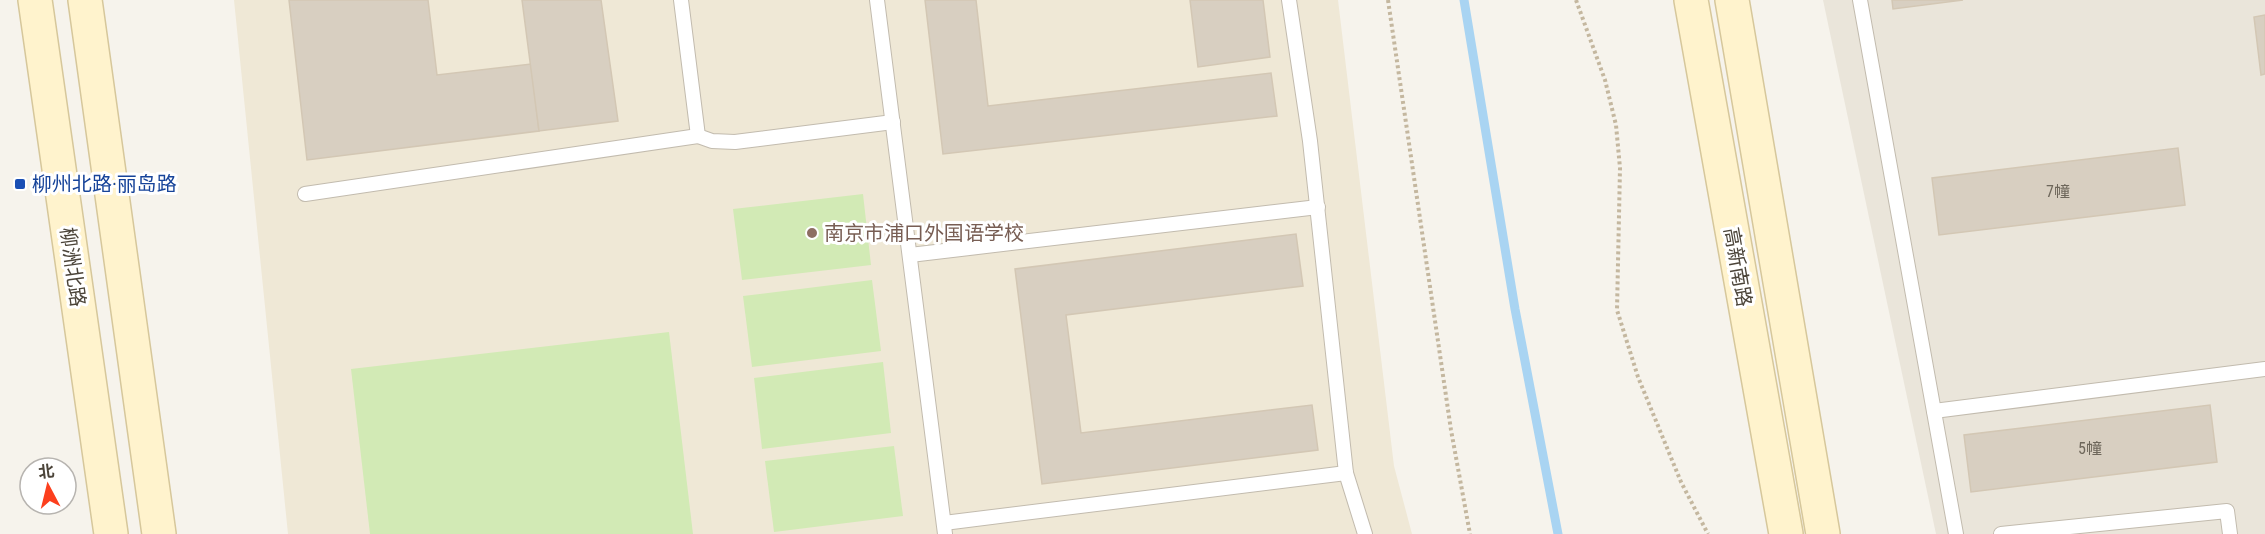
<svg xmlns="http://www.w3.org/2000/svg" width="2265" height="534" viewBox="0 0 2265 534" font-family="'Roboto Condensed','Noto Sans SC',sans-serif">
  <style>
    .residential { fill: #eae5da }
    .education { fill: #efe8d6 }
    .green { fill: #d2eab5 }
    .lines { fill: none; stroke-linecap: round; stroke-linejoin: round }
    .stream { stroke: #a9d4f2; stroke-width: 9 }
    .building { fill: #d8cfc1; stroke: #d3c7b4; stroke-width: 1.5 }
    .lane-casing { stroke: #c2bbae; stroke-width: 16 }
    .secondary-casing { stroke: #d6c79b; stroke-width: 36 }
    .path { stroke: #c4b79f; stroke-width: 4; stroke-dasharray: 3 3; stroke-linecap: butt }
    .lane { stroke: #fff; stroke-width: 14 }
    .secondary { stroke: #fff3cd; stroke-width: 33 }
    .transit-dot { fill: #1a4fb4; stroke: #fff; stroke-width: 2 }
    .education-dot { fill: #8d6e63; stroke: #fff; stroke-width: 2 }
    .labels { text-anchor: middle; dominant-baseline: central; stroke-width: 6; stroke-linejoin: round; paint-order: stroke }
    .number-label { font-size: 16px; fill: #6e675b }
    .transit-label { font-size: 20px; fill: #164399; stroke: #fff; text-anchor: start }
    .education-label { font-size: 20px; fill: #785e54; stroke: #fff; text-anchor: start }
    .street-label { font-size: 20px; fill: #4b4439; stroke: #fff }
  </style>
  <rect width="100%" height="100%" fill="#f6f3ec"/>
  <polygon class="residential" points="1823,0 2265,0 2265,534 1936,534"/>
  <polygon class="education" points="234,0 1338,0 1394,466 1412,534 288,534"/>
  <g class="green">
    <polygon points="863,194 871,265 742,280 733,209"/>
    <polygon points="872,280 881,351 752,367 743,296"/>
    <polygon points="669,332 693,534 370,534 351,369"/>
    <polygon points="883,362 891,433 762,449 754,378"/>
    <polygon points="894,446 903,516 774,532 765,461"/>
  </g>
  <g class="lines">
    <polyline class="stream" points="1464,0 1515,309 1558,534"/>
  </g>
  <g class="building">
    <polygon points="289,0 428,0 437,75 531,64 539,131 307,160"/>
    <polygon points="522,0 601,0 618,121 539,131"/>
    <polygon points="925,0 976,0 988,106 1271,73 1277,116 943,154"/>
    <polygon points="1190,0 1263,0 1270,57 1198,67"/>
    <polygon points="1892,0 1963,0 1893,9"/>
    <polygon points="2265,15 2265,74 2261,75 2254,17"/>
    <polygon points="2178,148 2185,205 1939,235 1932,178"/>
    <polygon points="1296,234 1303,286 1066,315 1081,433 1312,405 1318,450 1042,484 1015,269"/>
    <polygon points="2210,405 2217,462 1971,492 1964,435"/>
  </g>
  <g class="lines">
    <g class="lane-casing">
      <g id="lane">
        <polyline points="681,0 698,136 712,141 735,142 893,122"/>
        <polyline points="877,0 945,534"/>
        <polyline points="1289,0 1310,141 1346,473 1365,534"/>
        <polyline points="1860,0 1956,534"/>
        <polyline points="305,194 698,136"/>
        <polyline points="910,255 1318,207"/>
        <polyline points="1934,411 2265,369"/>
        <polyline points="944,523 1346,473"/>
        <polyline points="2001,534 2227,511 2230,534"/>
      </g>
    </g>
    <g class="secondary-casing">
      <g id="secondary">
        <polyline points="35,0 111,534"/>
        <polyline points="85,0 159,534"/>
        <polyline points="1691,0 1786,534"/>
        <polyline points="1732,0 1823,534"/>
      </g>
    </g>
    <g class="path">
      <polyline points="1388,0 1451,430 1470,534"/>
      <polyline points="1576,0 1605,80 1616,125 1620,168 1617,310 1638,377 1681,482 1708,534"/>
    </g>
    <use href="#lane" class="lane"/>
    <use href="#secondary" class="secondary"/>
  </g>
  <rect class="transit-dot" x="14" y="178" width="12" height="12" rx="3"/>
  <circle class="education-dot" cx="812" cy="233" r="6"/>
  <g class="labels">
    <g class="number-label">
      <text x="2058" y="191">7幢</text>
      <text x="2090" y="448">5幢</text>
    </g>
    <g class="transit-label">
      <text x="32" y="184">柳州北路·丽岛路</text>
    </g>
    <g class="education-label">
      <text x="824" y="233">南京市浦口外国语学校</text>
    </g>
    <g class="street-label">
      <text transform="translate(73 267) rotate(82)">柳洲北路</text>
      <text transform="translate(1738 267) rotate(80)">高新南路</text>
    </g>
  </g>
  <g transform="translate(48 486) rotate(353)"><circle r="28" fill="#ffffff" stroke="#b7b4b0" stroke-width="1.5"/>
  <path d="M0-4.5L10 22L0 15L-10 22Z" fill="#fc3f1d"/>
  <text y="-9" font-size="16" font-weight="bold" text-anchor="middle" fill="#4b4439">北</text>
  </g>
</svg>
